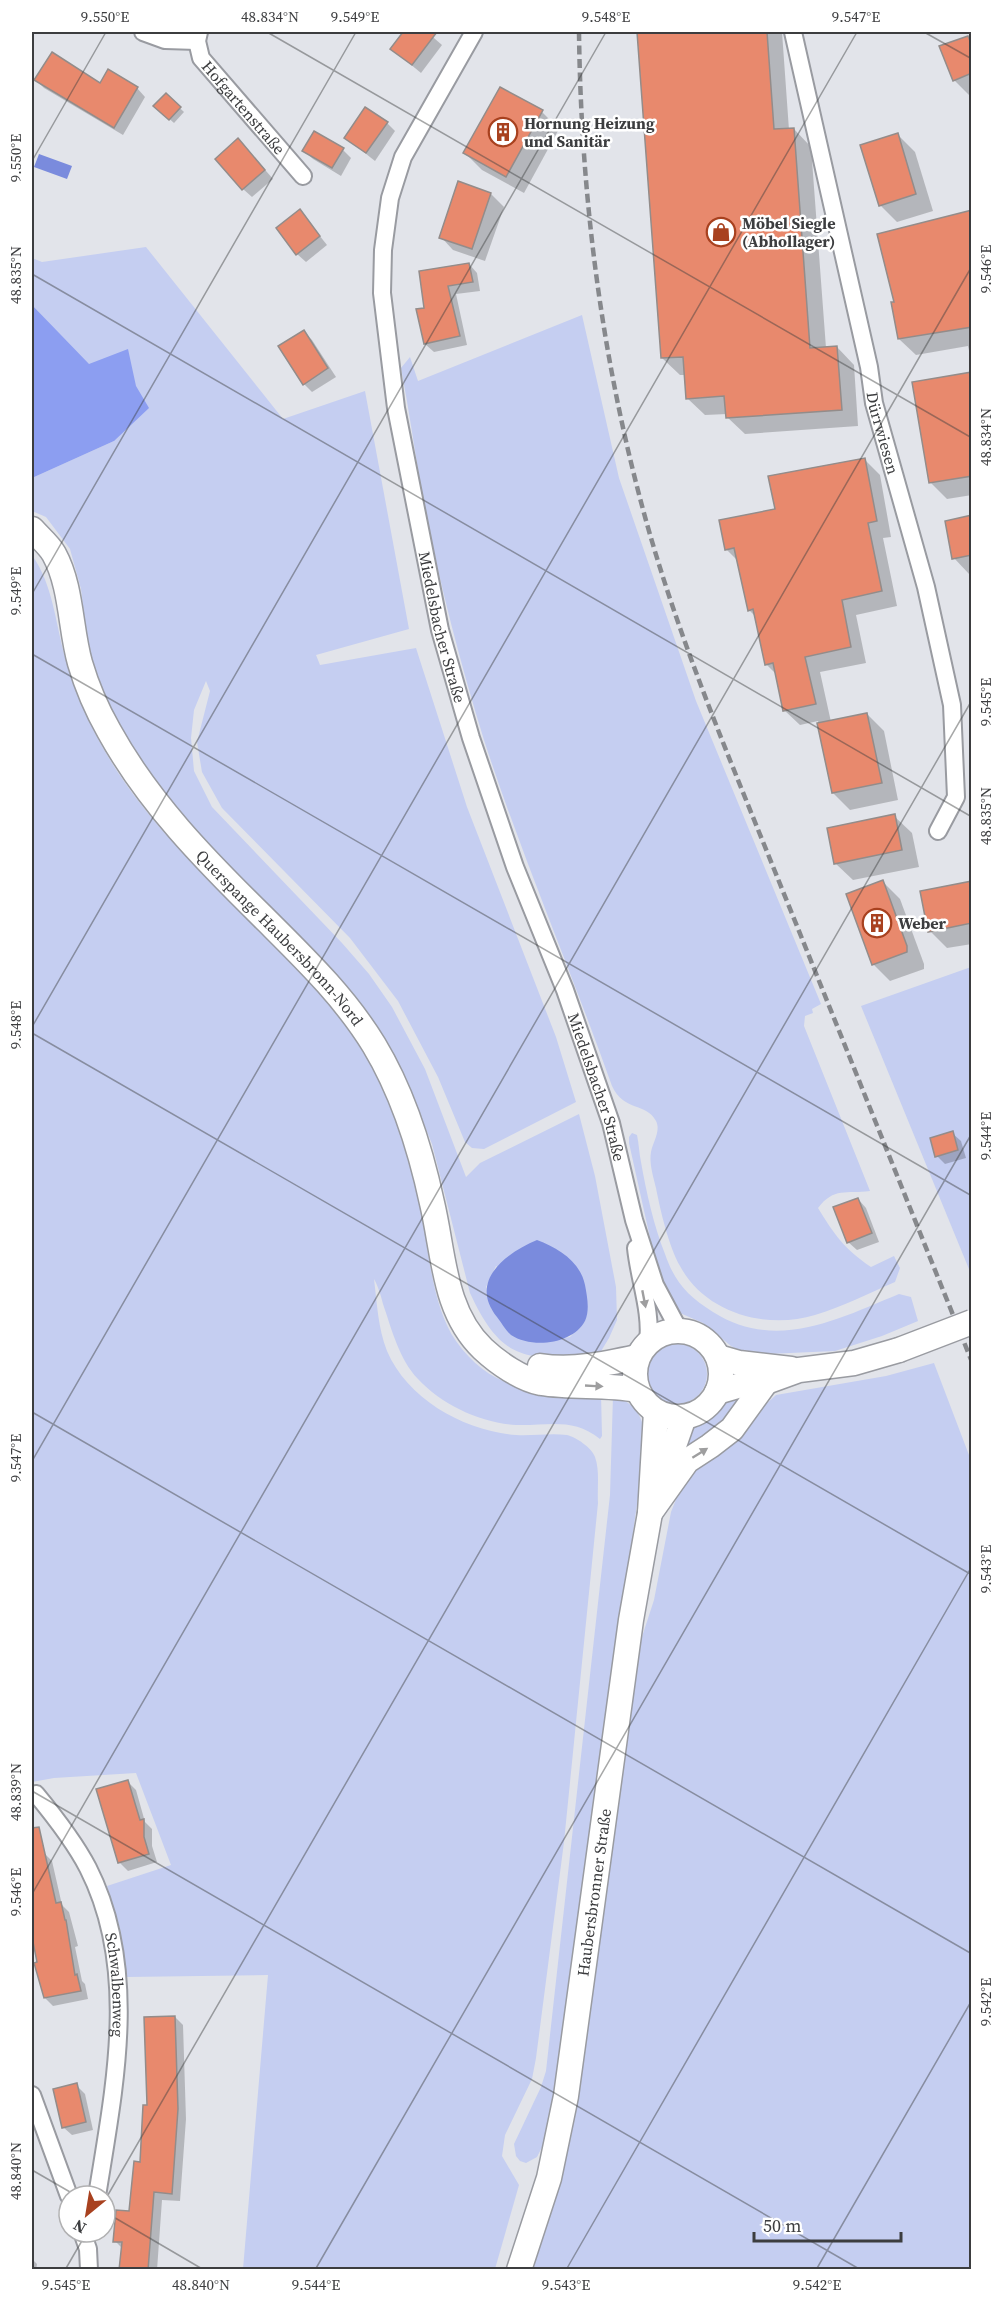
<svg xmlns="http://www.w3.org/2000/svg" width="1003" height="2301" viewBox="0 0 1003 2301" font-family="'Source Serif 4',serif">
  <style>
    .green { fill: #c5cef1; fill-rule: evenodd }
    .forest { fill: #8c9ef1 }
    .water { fill: #7a8bdd }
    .shadow { fill: #0003 }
    .building { fill: #e8896d; stroke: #938c8a; stroke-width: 1.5 }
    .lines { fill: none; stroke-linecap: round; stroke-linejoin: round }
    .street-casing { stroke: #999ba1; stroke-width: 20 }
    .secondary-casing { stroke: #999ba1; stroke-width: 27 }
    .street { stroke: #fff; stroke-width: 16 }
    .secondary { stroke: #fff; stroke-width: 24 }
    .rail { stroke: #86888c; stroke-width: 4.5; stroke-dasharray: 9 4.5; stroke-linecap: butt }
    .secondary-bridge-casing { stroke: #999ba1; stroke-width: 27; stroke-linecap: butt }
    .secondary-bridge { stroke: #fff; stroke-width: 24 }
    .oneway { fill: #9e9e9f }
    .ticks { fill: none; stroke: #3c3d3f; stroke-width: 1.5; stroke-opacity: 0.45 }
    .labels { text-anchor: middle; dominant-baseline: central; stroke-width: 5; stroke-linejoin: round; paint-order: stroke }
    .street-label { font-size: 16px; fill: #3c3d3f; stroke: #fff }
    .poi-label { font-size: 16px; font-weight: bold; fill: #3c3d3f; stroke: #fff; text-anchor: start }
    .neatline { fill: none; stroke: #3c3d3f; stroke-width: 2 }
    .ticks-label { font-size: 15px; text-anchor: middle; fill: #3c3d3f }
  </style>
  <rect width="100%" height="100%" fill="#e2e4ea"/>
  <g class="green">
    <path d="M146,247l137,172 82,-28 44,238 -93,26 4,10 96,-17 51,159 89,230 20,65 -92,47 -12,-1 -7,-6 -27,-65 -40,-76 -48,-63 -128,-130 -20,-36 -5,-30 13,-51 -4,-10 -12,29 -3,28 3,33 18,36 130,136 27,31 23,33 33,62 41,108 14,-14 99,-49 16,62 21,111 1,33 -8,18 -12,20c-71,0 -94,6 -127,-65l-38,-149 -28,-69 -42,-70 -57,-61 -61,-58 -87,-98 -47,-75 -22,-65 -7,-59 -11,-40 -24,-32 -14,-6v-33l82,-37 -67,-120 -15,-16v-47l10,4zM496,1266l89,55 -15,16 -17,3 -61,-30 -6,-23z"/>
    <path d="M582,315l37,163 77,223 125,303 -9,5 1,4 -8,3 -1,10 66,165c-24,3 -36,-4 -52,17 16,26 26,41 53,59l23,-11 6,12 -5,14c-26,11 -53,25 -80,33 -49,15 -110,-2 -135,-49 -11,-19 -20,-57 -24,-78 -3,-12 -7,-25 -5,-36 2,-10 10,-21 5,-31 -10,-19 -32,-9 -44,-35 -41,-116 -90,-229 -128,-346 -25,-81 -46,-163 -62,-246 -7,-42 -13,-84 -21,-126l9,-11 8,24z"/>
    <path d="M32,555c21,30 23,66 33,102 12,41 30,81 54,117 77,116 206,191 267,318 14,29 25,61 31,92 10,46 12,119 39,157 38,54 86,51 145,53l1,42 -2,3c-27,-22 -52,-13 -84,-14 -35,-2 -74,-20 -98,-46 -19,-20 -26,-49 -35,-75 -2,-8 -5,-18 -9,-25 3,24 4,49 13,72 21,49 78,80 129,84 17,1 34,-2 51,0 9,2 25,13 28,22 5,13 2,32 3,46l-34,339 -28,216 -4,21 -27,56 -3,21 17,29 -24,84h-252l25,-294 -141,2 -7,-48 -13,-43 64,-21 -35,-92 -82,5 -22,4z"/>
    <polygon points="971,967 971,1274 861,1006"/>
    <path d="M632,1133l5,2c2,9 2,18 4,27 5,29 13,65 24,92 10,29 23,42 48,58 63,40 125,7 186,-18l12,3 7,24 -36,15 -47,15 -68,3 -27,-3 -9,-5 -28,-23 -23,-10 -9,-10 -16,-43 -26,-117v-6z"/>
    <circle cx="677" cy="1374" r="30"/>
    <polygon points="934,1363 972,1463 971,2269 530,2270 589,2015 639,1646 654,1600 671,1512 679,1492 691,1472 776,1395 886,1376"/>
    <polygon points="743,1394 735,1412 689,1450 677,1449 687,1432 728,1401"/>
    <path d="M613,1396c22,6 30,21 33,43l-88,635 -15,71 -6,12 -11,6 -6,-2 -4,-5 -2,-12 27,-57 5,-16 64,-576z"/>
  </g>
  <polygon class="forest" points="32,305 89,364 128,349 136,386 149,408 114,441 32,478"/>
  <g class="water">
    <polygon points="39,154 72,166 67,179 34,167"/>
    <path d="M537,1240c21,8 43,21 48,45 2,11 5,25 0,36 -12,23 -53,28 -74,14 -5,-4 -10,-13 -14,-18 -29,-36 9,-64 40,-77z"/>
  </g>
  <g class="shadow">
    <polygon points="405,32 427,32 442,45 421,73 392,49"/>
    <polygon points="639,32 782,32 789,130 794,129 811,147 826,348 837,347 854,365 858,426 745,434 727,417 727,414 705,415 687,398 686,375 680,375 662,358"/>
    <polygon points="967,37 972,42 971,97 954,80"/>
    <polygon points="36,80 102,88 137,88 145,97 123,135 44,88"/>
    <polygon points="501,89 542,112 559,129 524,193 482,170 465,153"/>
    <polygon points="166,95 184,112 174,123 155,106"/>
    <polygon points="387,123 395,131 375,161 346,138"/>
    <polygon points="898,135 915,152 933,211 897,222 880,205"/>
    <polygon points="247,149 273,179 252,197 243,189"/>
    <polygon points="343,150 351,158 341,176 313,159 304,151"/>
    <polygon points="491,194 504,207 485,261 453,250 441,237"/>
    <polygon points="300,211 327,245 306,262 297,254"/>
    <polygon points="972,213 972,365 968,346 916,355 899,339"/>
    <polygon points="469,264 477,273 480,291 456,294 467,345 434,352 425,344 426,309"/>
    <polygon points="304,332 312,340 336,377 312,392 304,384"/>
    <polygon points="972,374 972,495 947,499 931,483"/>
    <polygon points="864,459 880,475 891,537 883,538 897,606 856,615 866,663 820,672 831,722 867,714 884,731 898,800 850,810 833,793 818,721 800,725 784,710 777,675 766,664 756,617 749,610 739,562 726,549 776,511"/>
    <polygon points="972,517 972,574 970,575 954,558"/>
    <polygon points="894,816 912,833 919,867 853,880 835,863"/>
    <polygon points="883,882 900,899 924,964 924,969 890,981 873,964"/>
    <polygon points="972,883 972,944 947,948 930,931"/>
    <polygon points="952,1133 961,1141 966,1158 945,1164 937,1156"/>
    <polygon points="858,1199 866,1208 879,1242 857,1250 848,1242"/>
    <polygon points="127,1781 136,1790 145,1822 152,1829 152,1846 157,1862 128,1871 120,1863 98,1790"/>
    <polygon points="32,1837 36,1854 43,1852 52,1861 62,1905 69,1912 78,1946 75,1947 82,1981 85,1984 88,1999 53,2006 45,1998 32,1936"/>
    <polygon points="175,2017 183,2025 186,2119 180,2201 162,2200 157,2270 121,2270 123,2249 115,2241 130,2213 141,2163 148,2107"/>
    <polygon points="76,2085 85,2094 93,2130 72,2135 63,2127"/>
    <polygon points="32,2259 37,2264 36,2270 32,2270"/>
  </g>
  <g class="building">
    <polygon points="403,32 437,32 412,65 390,49"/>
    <polygon points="637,32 767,32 774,129 794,128 810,348 837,346 842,410 726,418 724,396 686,399 683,357 661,358"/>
    <polygon points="968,36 972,46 972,73 953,81 939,46"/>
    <polygon points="52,52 100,83 108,69 138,87 114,128 34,80"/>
    <polygon points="500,87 543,110 506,177 463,153"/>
    <polygon points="166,93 181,107 169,120 153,106"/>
    <polygon points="365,107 388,122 366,153 344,138"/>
    <polygon points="314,131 344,148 332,168 302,151"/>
    <polygon points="898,133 916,194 879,206 860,145"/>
    <polygon points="238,138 265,170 242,190 215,159"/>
    <polygon points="458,181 491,193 472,249 439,238"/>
    <polygon points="300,209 320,236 296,255 276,228"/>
    <polygon points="972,210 972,327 898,339 891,302 894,302 877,234"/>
    <polygon points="469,263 473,282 448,286 460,336 424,344 416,309 424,308 419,271"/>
    <polygon points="304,330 328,368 303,385 278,346"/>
    <polygon points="972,372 972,476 929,483 912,382"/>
    <polygon points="865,458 877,521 868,523 882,591 842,600 851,647 805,657 816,704 783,711 773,663 765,665 753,609 748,611 734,548 725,550 719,520 775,509 768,476"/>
    <polygon points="972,515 972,555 952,559 945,521"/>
    <polygon points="867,713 882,783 832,793 817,723"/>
    <polygon points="895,814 902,850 834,864 827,828"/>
    <polygon points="883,880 907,946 907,952 872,965 846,894"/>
    <polygon points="972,881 972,923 928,932 920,891"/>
    <polygon points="953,1131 958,1150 935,1157 930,1138"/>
    <polygon points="858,1198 872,1233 847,1243 833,1207"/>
    <polygon points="128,1780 140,1820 144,1819 144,1837 149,1854 118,1863 96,1789"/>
    <polygon points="39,1827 56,1903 61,1902 65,1920 66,1920 75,1975 77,1974 81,1991 44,1998 34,1963 37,1962 32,1937 32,1828"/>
    <polygon points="175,2016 178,2109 172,2194 154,2192 148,2270 119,2270 122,2242 113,2242 116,2210 129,2211 134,2161 140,2162 143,2105 147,2105 144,2017"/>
    <polygon points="77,2083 86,2122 62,2128 53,2089"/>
  </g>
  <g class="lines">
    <g class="street-casing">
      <g id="street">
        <polyline points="143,32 165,40 197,41"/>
        <path id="s1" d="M199,32l-2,9 4,17 102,118"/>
        <path id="s2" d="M474,32l-71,125 -13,41 -7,52 -1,43 14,115 44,222 31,108 44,129 50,123 46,133 23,97 21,65 24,45"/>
        <path id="s3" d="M793,32l76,335 5,36 52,184 26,118 4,92 -18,34"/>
        <path d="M636,1248c3,31 16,64 12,94"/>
        <path id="s4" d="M36,1794c19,23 38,47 52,74 52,102 26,221 9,328"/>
        <polyline points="32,2095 69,2196"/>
        <polyline points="82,2232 88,2249 89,2270"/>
      </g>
    </g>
    <g class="secondary-casing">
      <g id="secondary">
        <path id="s5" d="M32,529c7,8 17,16 22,25 18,33 16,74 26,109 7,24 17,47 29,68 39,71 96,129 154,186 40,40 81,79 111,128 29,48 46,102 58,158 12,50 11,108 51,146 15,14 38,30 58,34 32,5 65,1 96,7"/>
        <circle cx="678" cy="1374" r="43"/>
        <polyline points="718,1357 739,1363 791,1369"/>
        <path d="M540,1366c33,5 65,-2 97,-9"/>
        <polyline points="717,1392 741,1385 766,1382 799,1370 854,1363 899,1350"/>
        <polyline points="661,1483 684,1417"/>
        <polyline points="650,1513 687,1461 710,1446 732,1429 766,1382"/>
        <path id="s6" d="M519,2270l30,-92 17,-82 65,-476 19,-107 6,-101"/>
      </g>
    </g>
    <use href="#street" class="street"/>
    <use href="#secondary" class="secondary"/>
    <path class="rail" d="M579,32c2,166 23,331 68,492 34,121 84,238 131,355 65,161 129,322 194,483"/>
    <g class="secondary-bridge-casing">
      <polyline id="secondary-bridge" points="899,1350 972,1322"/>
    </g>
    <use href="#secondary-bridge" class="secondary-bridge"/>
  </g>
  <defs><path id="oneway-solid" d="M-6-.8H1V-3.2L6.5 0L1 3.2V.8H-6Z" transform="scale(1.5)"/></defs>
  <g class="oneway">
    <use href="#oneway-solid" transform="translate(644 1299) rotate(79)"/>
    <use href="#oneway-solid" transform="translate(594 1386) rotate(3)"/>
    <use href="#oneway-solid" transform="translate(700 1453) rotate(-32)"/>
  </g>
  <path class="ticks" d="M267,32l705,406M924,32l48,27M32,161l74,-129M32,274l940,543M32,594l324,-562M32,654l940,542M32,1027l574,-995M32,1033l940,542M32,1412l940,542M32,1461l825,-1429M32,1791l829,479M32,1894l940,-1628M32,2170l45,26M105,2200l867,-1500M105,2212l99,58M65,2270l22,-38M315,2270l657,-1137M566,2270l406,-704M816,2270l156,-270"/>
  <defs>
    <g id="building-ring" transform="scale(1.5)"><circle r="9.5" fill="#fff" stroke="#a8411f" stroke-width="1.5"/><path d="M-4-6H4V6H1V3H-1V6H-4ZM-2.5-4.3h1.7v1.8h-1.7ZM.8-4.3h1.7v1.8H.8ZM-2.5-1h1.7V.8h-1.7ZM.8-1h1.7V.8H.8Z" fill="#a8411f"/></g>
    <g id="shop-ring" transform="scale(1.5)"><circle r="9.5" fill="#fff" stroke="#a8411f" stroke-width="1.5"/><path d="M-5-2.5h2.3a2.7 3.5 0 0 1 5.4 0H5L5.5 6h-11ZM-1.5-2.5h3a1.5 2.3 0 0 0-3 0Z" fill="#a8411f"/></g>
  </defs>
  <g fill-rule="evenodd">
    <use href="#building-ring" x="503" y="132"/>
    <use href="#shop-ring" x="721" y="232"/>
    <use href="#building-ring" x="877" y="923"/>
  </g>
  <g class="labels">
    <g class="street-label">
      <text stroke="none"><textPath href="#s1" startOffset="92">Hofgartenstraße</textPath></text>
      <text stroke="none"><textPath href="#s3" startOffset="411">Dürrwiesen</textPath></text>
      <text stroke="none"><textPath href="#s2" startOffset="622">Miedelsbacher Straße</textPath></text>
      <text stroke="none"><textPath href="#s5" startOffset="489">Querspange Haubersbronn-Nord</textPath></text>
      <text stroke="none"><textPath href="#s2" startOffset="1108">Miedelsbacher Straße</textPath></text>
      <text stroke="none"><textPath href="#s6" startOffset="386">Haubersbronner Straße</textPath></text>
      <text stroke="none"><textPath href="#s4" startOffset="212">Schwalbenweg</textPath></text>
    </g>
    <g class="poi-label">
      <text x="524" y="123">Hornung Heizung<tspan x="524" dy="18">und Sanitär</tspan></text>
      <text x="742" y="223">Möbel Siegle<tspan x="742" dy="18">(Abhollager)</tspan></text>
      <text x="898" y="923">Weber</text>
    </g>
  </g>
  <rect width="1003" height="2301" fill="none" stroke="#ffffff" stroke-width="66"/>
  <g transform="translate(87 2214) rotate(210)"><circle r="28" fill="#ffffff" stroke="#b1b1b2" stroke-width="1.5"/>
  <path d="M0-4.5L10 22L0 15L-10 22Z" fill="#a8411f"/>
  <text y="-9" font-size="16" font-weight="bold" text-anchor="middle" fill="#3c3d3f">N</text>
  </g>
  <path d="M754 2232v9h147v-9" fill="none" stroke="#3c3d3f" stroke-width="3"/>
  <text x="763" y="2232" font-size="18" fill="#3c3d3f" stroke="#ffffff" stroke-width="4.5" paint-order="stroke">50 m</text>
  <rect x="33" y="33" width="937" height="2235" class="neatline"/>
  <g class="ticks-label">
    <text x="105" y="22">9.550°E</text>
    <text x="270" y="22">48.834°N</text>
    <text x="355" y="22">9.549°E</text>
    <text x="606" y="22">9.548°E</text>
    <text x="856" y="22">9.547°E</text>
    <text transform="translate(16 158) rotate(-90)" y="5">9.550°E</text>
    <text transform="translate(986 269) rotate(-90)" y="5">9.546°E</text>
    <text transform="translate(16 275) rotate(-90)" y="5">48.835°N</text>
    <text transform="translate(986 437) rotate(-90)" y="5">48.834°N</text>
    <text transform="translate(16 591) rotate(-90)" y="5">9.549°E</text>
    <text transform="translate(986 702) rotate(-90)" y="5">9.545°E</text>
    <text transform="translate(986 816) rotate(-90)" y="5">48.835°N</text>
    <text transform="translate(16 1025) rotate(-90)" y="5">9.548°E</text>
    <text transform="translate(986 1136) rotate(-90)" y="5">9.544°E</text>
    <text transform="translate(16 1458) rotate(-90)" y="5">9.547°E</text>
    <text transform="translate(986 1569) rotate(-90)" y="5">9.543°E</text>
    <text transform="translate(16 1792) rotate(-90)" y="5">48.839°N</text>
    <text transform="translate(16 1892) rotate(-90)" y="5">9.546°E</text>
    <text transform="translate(986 2002) rotate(-90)" y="5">9.542°E</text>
    <text transform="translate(16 2171) rotate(-90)" y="5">48.840°N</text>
    <text x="66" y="2290">9.545°E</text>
    <text x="201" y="2290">48.840°N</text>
    <text x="316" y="2290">9.544°E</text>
    <text x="566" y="2290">9.543°E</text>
    <text x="817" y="2290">9.542°E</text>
  </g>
</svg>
